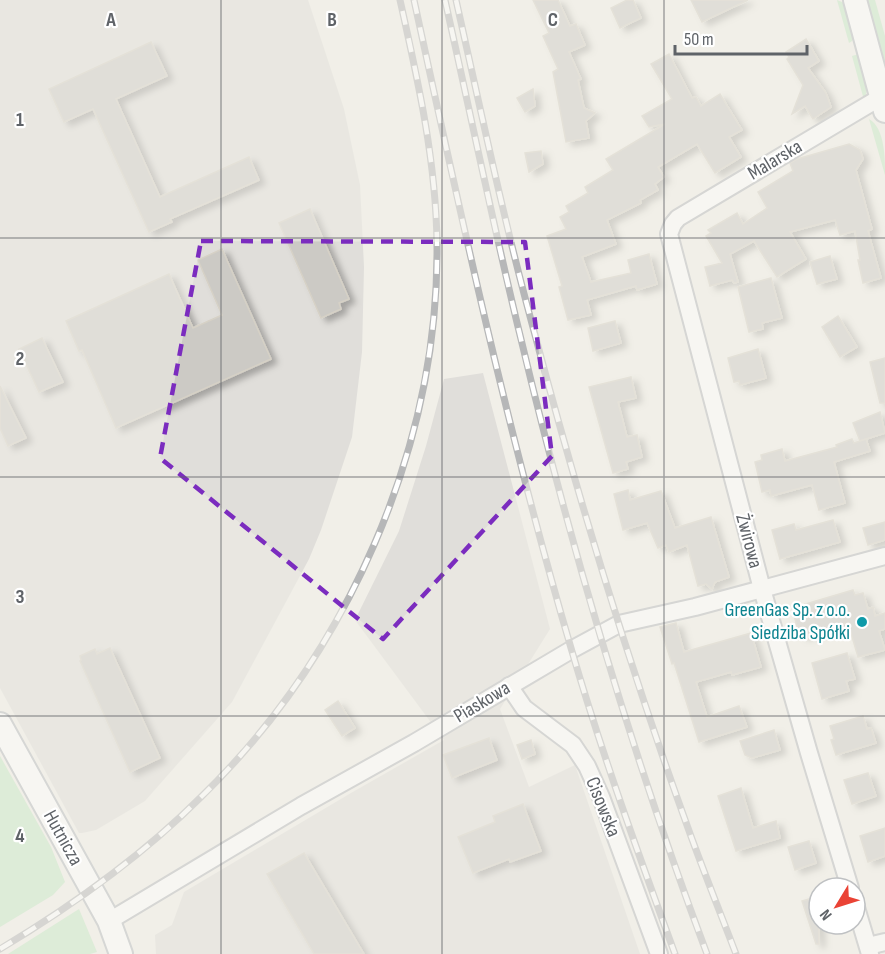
<svg xmlns="http://www.w3.org/2000/svg" width="885" height="954" viewBox="0 0 885 954" font-family="'Sofia Sans Condensed',sans-serif">
  <style>
    .industrial { fill: #e0deda }
    .green { fill: #c5e8c5 }
    .building { fill: #cccac5; stroke: #d6d1c6; stroke-width: 1.5; filter: url(#shadow) }
    .lines { fill: none; stroke-linecap: round; stroke-linejoin: round }
    .street-casing { stroke: #b5b8bc; stroke-width: 20 }
    .secondary-casing { stroke: #b6babf; stroke-width: 26 }
    .street { stroke: #fff; stroke-width: 16 }
    .secondary { stroke: #fff; stroke-width: 22 }
    .rail-casing { stroke: #b6b7b8; stroke-width: 7 }
    .rail { stroke: #fff; stroke-width: 4.5; stroke-dasharray: 14; stroke-linecap: butt }
    .marked { fill: none; stroke: #7b2cbf; stroke-width: 4.5; stroke-dasharray: 12 8; stroke-linejoin: round }
    .grid { fill: none; stroke: #5f6368; stroke-width: 1.5; stroke-opacity: 0.55 }
    .culture-dot { fill: #0f9aa8; stroke: #fff; stroke-width: 2 }
    .labels { text-anchor: middle; dominant-baseline: central; stroke-width: 4.5; stroke-linejoin: round; paint-order: stroke }
    .street-label { font-size: 20px; fill: #5f6368; stroke: #fff }
    .culture-label { font-size: 20px; fill: #0d838f; stroke: #fff; text-anchor: end }
    .grid-label { font-size: 20px; text-anchor: middle; font-weight: bold; fill: #5f6368; stroke: #fff; stroke-width: 4.5; stroke-linejoin: round; paint-order: stroke }
  </style>
  <defs>
    <filter id="shadow"><feDropShadow dx="6" dy="4" stdDeviation="3" flood-color="#0004"/></filter>
  </defs>
  <rect width="100%" height="100%" fill="#f1efe8"/>
  <g class="industrial">
    <polygon points="0,0 308,0 344,109 360,185 364,267 362,352 352,437 321,530 309,559 232,702 145,801 96,830 82,833 79,833 0,688"/>
    <polygon points="483,373 550,629 500,709 529,787 575,765 640,954 156,954 155,935 172,925 184,892 351,793 444,740 355,620 399,531 426,446 444,379"/>
  </g>
  <g class="green">
    <polygon points="837,0 842,2 846,6 854,37 852,41 849,43"/>
    <polygon points="867,0 875,0 885,36 885,67"/>
    <path d="M859,54c4,14 12,33 5,46l-12,-44z"/>
    <path d="M869,119c16,9 16,40 16,56z"/>
    <polygon points="0,756 51,847 65,882 53,895 0,927"/>
    <polygon points="79,909 97,952 90,954 8,954"/>
  </g>
  <g class="building">
    <polygon points="533,0 558,0 570,26 576,24 585,45 569,52 581,79 578,80 584,108 595,113 586,121 589,138 566,142 553,72 558,69 543,36 549,33"/>
    <polygon points="627,0 633,0 641,18 620,28 611,8"/>
    <polygon points="691,0 748,0 702,22"/>
    <polygon points="806,39 819,61 808,68 826,93 831,107 813,119 805,106 792,114 803,85 787,59 789,57 786,52"/>
    <polygon points="151,42 167,76 116,99 160,197 249,157 259,180 170,219 172,222 149,232 93,109 64,122 49,89"/>
    <polygon points="669,54 692,98 696,97 701,106 720,94 742,130 729,137 741,157 715,173 697,144 658,167 664,177 655,184 658,190 640,200 641,203 607,220 616,244 582,257 591,282 631,273 628,260 649,254 657,284 637,290 636,286 587,300 591,315 568,320 559,287 562,286 547,236 566,229 560,217 569,212 566,206 588,193 585,187 613,170 606,159 665,124 649,127 642,116 672,99 651,64"/>
    <polygon points="533,89 535,106 525,112 517,98"/>
    <polygon points="849,144 860,150 863,159 856,170 872,229 868,231 881,278 863,283 858,260 860,260 855,231 840,235 835,220 790,232 806,259 777,277 754,241 730,254 738,282 734,283 732,280 710,286 705,267 722,263 706,236 711,233 708,230 737,213 743,224 767,208 758,192 793,171 790,163 797,159"/>
    <polygon points="541,151 543,164 529,172 525,153"/>
    <polygon points="310,209 349,299 339,303 341,309 321,318 279,223"/>
    <polygon points="222,249 271,359 116,428 82,350 79,351 66,321 169,274 193,328 222,315 198,260"/>
    <polygon points="830,256 837,279 817,284 810,262"/>
    <polygon points="771,278 782,318 762,323 763,329 749,332 738,287"/>
    <polygon points="838,316 857,347 840,357 822,327"/>
    <polygon points="615,321 621,343 593,351 588,328"/>
    <polygon points="42,338 63,382 39,392 19,349"/>
    <polygon points="758,349 766,378 740,385 739,381 734,382 728,358"/>
    <polygon points="885,358 885,403 880,403 870,362"/>
    <polygon points="631,377 636,398 618,402 627,437 637,435 642,457 626,462 628,469 613,473 589,387"/>
    <polygon points="0,386 26,438 8,446 0,428"/>
    <polygon points="880,412 885,433 860,441 853,423"/>
    <polygon points="852,439 854,443 866,439 870,451 834,462 845,503 819,510 812,485 771,496 770,490 762,492 755,462 762,460 761,455 782,449 785,461 837,447 836,445"/>
    <polygon points="628,490 630,500 661,491 675,528 711,517 729,577 715,582 712,589 706,584 698,586 687,545 669,552 666,545 658,548 647,523 623,530 614,494"/>
    <polygon points="833,520 840,542 780,559 772,530 794,524 796,530"/>
    <polygon points="885,522 885,540 868,545 863,528"/>
    <polygon points="853,590 855,595 863,593 868,609 873,607 875,616 885,613 885,629 879,631 885,650 858,657 848,623 802,636 800,630 798,630 792,608"/>
    <polygon points="676,623 684,652 751,633 761,667 732,675 731,672 696,682 707,717 739,706 747,727 699,742 674,663 672,664 660,627"/>
    <polygon points="110,648 160,758 130,772 80,661 81,660 80,656 95,649 97,654"/>
    <polygon points="847,653 855,679 846,681 849,691 822,699 812,663"/>
    <polygon points="338,701 355,728 342,736 325,710"/>
    <polygon points="863,716 867,729 871,728 876,743 836,755 831,740 834,739 830,726"/>
    <polygon points="774,730 780,750 752,758 745,755 740,741"/>
    <polygon points="489,738 497,760 452,778 443,755"/>
    <polygon points="531,740 535,754 522,759 517,745"/>
    <polygon points="868,773 876,796 852,804 844,780"/>
    <polygon points="741,788 753,828 776,821 780,838 736,851 718,796"/>
    <polygon points="523,804 541,851 510,862 509,859 473,873 458,837 495,822 493,816"/>
    <polygon points="885,828 885,856 868,862 860,836"/>
    <polygon points="809,841 816,863 795,870 788,847"/>
    <polygon points="304,853 364,954 314,954 267,874"/>
    <polygon points="819,896 819,944 816,944 802,901"/>
  </g>
  <g class="lines">
    <g class="street-casing">
      <g id="street">
        <polyline points="509,686 524,708 573,745 587,766 601,797 659,954"/>
        <polyline points="850,888 809,753 762,589 669,234 673,224 678,218 881,97"/>
        <polyline points="855,904 870,954"/>
        <polyline points="109,921 301,806 414,743 571,650 619,624 695,607 885,556"/>
        <polyline points="868,946 885,942"/>
      </g>
    </g>
    <g class="secondary-casing">
      <g id="secondary">
        <polyline points="855,0 885,111"/>
        <polyline points="0,724 109,921 121,954"/>
      </g>
    </g>
    <use href="#street" class="street"/>
    <use href="#secondary" class="secondary"/>
    <g class="rail-casing">
      <g id="rail">
        <path d="M414,0c47,217 94,434 157,648 30,103 67,205 104,306"/>
        <path d="M445,0c25,112 48,224 75,335 50,210 111,417 187,619"/>
        <path d="M456,0c25,111 48,222 78,331 44,167 95,334 154,497 15,42 32,84 48,126"/>
        <path d="M0,949c72,-43 142,-93 201,-152 146,-142 238,-349 236,-553 -1,-84 -19,-163 -37,-244"/>
      </g>
    </g>
    <use href="#rail" class="rail"/>
  </g>
  <path d="M0 0H885V954H0ZM201,241l324,1 27,214 -169,183 -223,-181z" fill="#f1efe8" fill-opacity=".55" fill-rule="evenodd"/>
  <path class="marked" d="M201,241l324,1 27,214 -169,183 -223,-181z"/>
  <path class="grid" d="M221,0v954M442,0v954M664,0v954M0,238h885M0,477h885M0,716h885"/>
  <circle class="culture-dot" cx="862" cy="622" r="6"/>
  <g class="labels">
    <g class="street-label">
      <text transform="translate(775 160) rotate(-31)">Malarska</text>
      <text transform="translate(749 541) rotate(75)">Żwirowa</text>
      <text transform="translate(482 702) rotate(-31)">Piaskowa</text>
      <text transform="translate(603 807) rotate(68)">Cisowska</text>
      <text transform="translate(63 838) rotate(61)">Hutnicza</text>
    </g>
    <g class="culture-label">
      <text x="850" y="610">GreenGas Sp. z o.o.<tspan x="850" dy="23">Siedziba Spółki</tspan></text>
    </g>
  </g>
  <g class="grid-label">
    <text x="111" y="26">A</text>
    <text x="332" y="26">B</text>
    <text x="553" y="26">C</text>
    <text x="20" y="126">1</text>
    <text x="20" y="365">2</text>
    <text x="20" y="603">3</text>
    <text x="20" y="842">4</text>
  </g>
  <g transform="translate(837 906) rotate(232)"><circle r="28" fill="#ffffff" stroke="#bfc1c3" stroke-width="1.5"/>
  <path d="M0-4.5L10 22L0 15L-10 22Z" fill="#ea4335"/>
  <text y="-9" font-size="16" font-weight="bold" text-anchor="middle" fill="#5f6368">N</text>
  </g>
  <path d="M675 45v9h132v-9" fill="none" stroke="#5f6368" stroke-width="3"/>
  <text x="684" y="45" font-size="18" fill="#5f6368" stroke="#ffffff" stroke-width="4.5" paint-order="stroke">50 m</text>
</svg>
